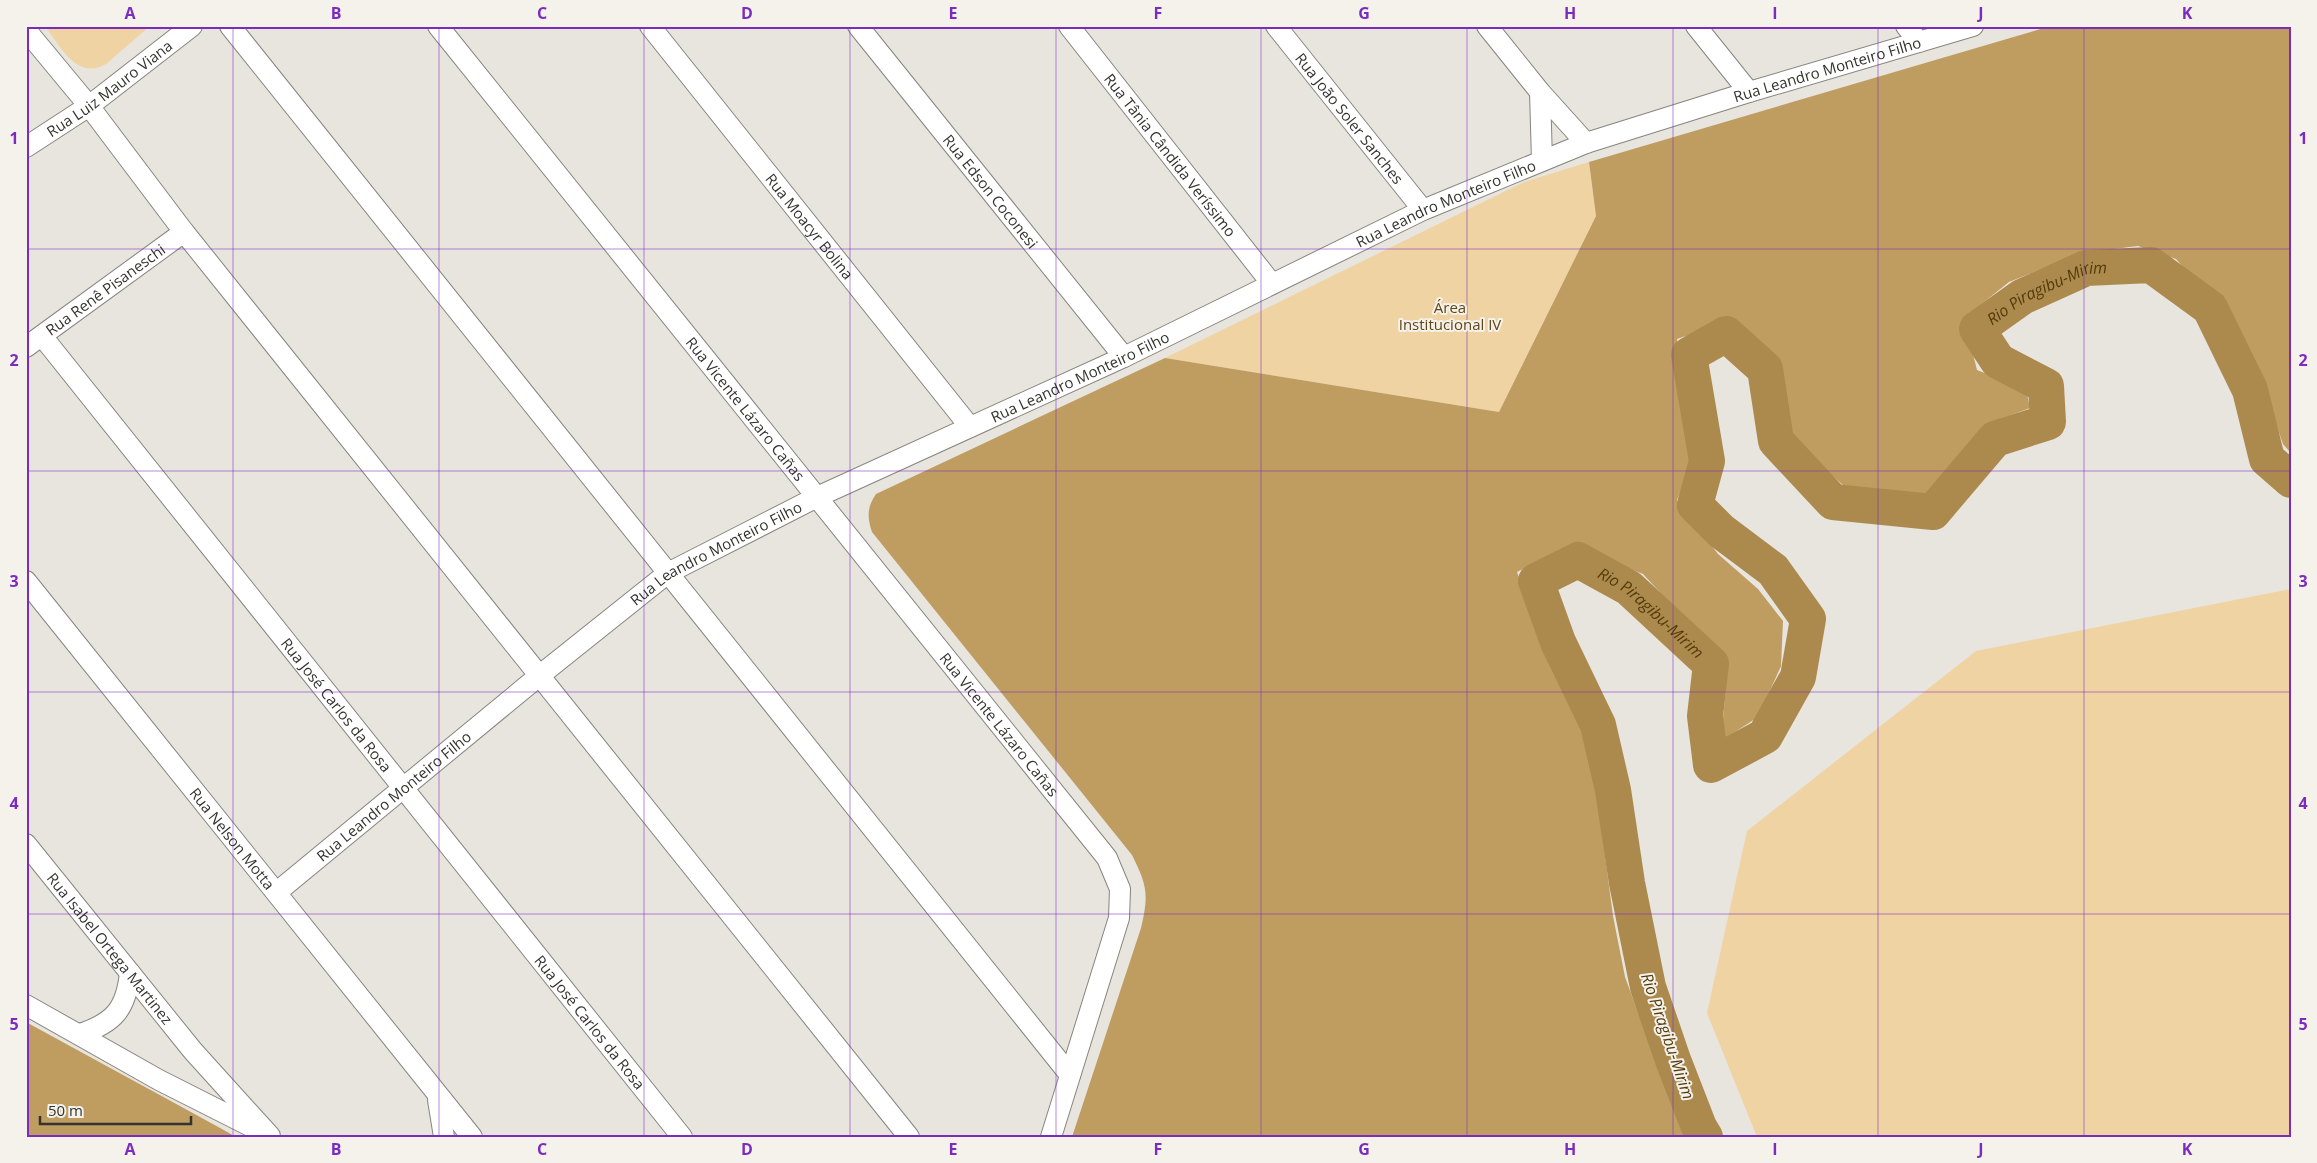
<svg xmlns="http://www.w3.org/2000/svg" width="2317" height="1163" viewBox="0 0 2317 1163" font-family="'Open Sans',sans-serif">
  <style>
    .green { fill: #f0d3a2 }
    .forest { fill: #bf9d60 }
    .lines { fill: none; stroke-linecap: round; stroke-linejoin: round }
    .river { stroke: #ac8a4e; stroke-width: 36 }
    .street-casing { stroke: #88857f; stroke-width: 22 }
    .street { stroke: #fff; stroke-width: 20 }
    .grid { fill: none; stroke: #7b2cbf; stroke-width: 1; stroke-opacity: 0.55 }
    .labels { text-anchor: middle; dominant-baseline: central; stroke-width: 4; stroke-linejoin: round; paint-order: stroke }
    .street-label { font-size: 15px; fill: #343330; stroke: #f5f1eb }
    .park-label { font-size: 15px; fill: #5f4718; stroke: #f5f1eb }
    .water-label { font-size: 16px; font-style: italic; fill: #533b09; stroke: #f5f1eb }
    .neatline { fill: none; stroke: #7b2cbf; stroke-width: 2 }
    .grid-label { font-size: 16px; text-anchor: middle; font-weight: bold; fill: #7b2cbf }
  </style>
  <rect width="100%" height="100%" fill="#e8e4de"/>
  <g class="green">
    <path d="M45,26h105l-44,38c-29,17 -46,-18 -61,-38z"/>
    <polygon points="1589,162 1596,216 1499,412 1165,358 1524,182"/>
    <polygon points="2291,589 2291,1137 1757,1137 1707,1013 1747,831 1976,651"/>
  </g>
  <g class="forest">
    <path d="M2051,26h240v427l-8,-9 -24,-69 -32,-59 -51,-57 -38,-13 -57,7 -72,29 -45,36 13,52 49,19 4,19 -43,16 -58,72 -84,-9 -55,-50 -16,-78 -41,-39 -56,19 16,122 -16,39 41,54 40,35 25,32 -2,45 -23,51 -37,24 7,-75 -85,-92 -74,-29 -52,27 39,105 27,51 14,67 16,121 12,61 59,160h-612l69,-209c8,-34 6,-43 -9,-73l-260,-323c-5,-15 -5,-25 4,-38l289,-136 334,54 97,-196 -7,-54z"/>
    <polygon points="26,1022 222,1129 236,1137 26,1137"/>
  </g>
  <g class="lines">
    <path class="river" id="s1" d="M1705,1137l-6,-10 -26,-67 -25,-73 -21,-104 -14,-93 -15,-65 -40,-83 -22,-61 42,-21 51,28 82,76 -6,52 6,49 54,-29 33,-59 10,-58 -35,-49 -52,-39 -26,-26 12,-44 -18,-106 37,-21 39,35 11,72 57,61 100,10 62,-73 53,-17 -2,-36 -48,-25 -21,-32 45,-32 64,-29 65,-3 59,43 40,82 17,69 24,21"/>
    <g class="street-casing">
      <g id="street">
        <polyline points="230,26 1070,1075"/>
        <path id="s2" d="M438,26l669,832 13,31 -1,29 -68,219"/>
        <path id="s3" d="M650,26l320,401"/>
        <path id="s4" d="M858,26l266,331"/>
        <path id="s5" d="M1069,26l203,258"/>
        <path id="s6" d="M1276,26l147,184"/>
        <polyline points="1487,26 1540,92 1586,143"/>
        <polyline points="1696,26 1749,92"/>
        <polyline points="1906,26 1919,42"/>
        <polyline points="26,30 89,106 184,232 909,1137"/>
        <polyline points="1540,92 1542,161"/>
        <path id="s7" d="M26,147l63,-41 103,-80"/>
        <path id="s8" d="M42,336l640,801"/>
        <path id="s9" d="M26,347l158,-115"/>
        <path id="s10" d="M26,581l446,556"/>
        <path id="s11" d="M26,844l167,207 77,85"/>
        <path id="s12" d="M277,892l262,-216 129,-103 149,-76 307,-140 299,-147 163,-67 163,-51 224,-66"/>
        <polyline points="26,1005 159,1080 260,1131"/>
        <path d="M80,1034c34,-11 46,-25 50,-61"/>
        <polyline points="438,1100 444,1137"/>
      </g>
    </g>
    <use href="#street" class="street"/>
  </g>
  <path class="grid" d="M233,26v1111M439,26v1111M644,26v1111M850,26v1111M1056,26v1111M1261,26v1111M1467,26v1111M1673,26v1111M1878,26v1111M2084,26v1111M26,249h2265M26,471h2265M26,692h2265M26,914h2265"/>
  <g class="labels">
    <g class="street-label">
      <text stroke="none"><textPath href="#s12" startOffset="1771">Rua Leandro Monteiro Filho</textPath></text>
      <text stroke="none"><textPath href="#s7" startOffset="102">Rua Luiz Mauro Viana</textPath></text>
      <text stroke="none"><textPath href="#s6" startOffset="118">Rua João Soler Sanches</textPath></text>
      <text stroke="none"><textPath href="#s5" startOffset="164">Rua Tânia Cândida Veríssimo</textPath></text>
      <text stroke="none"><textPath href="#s4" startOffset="212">Rua Edson Coconesi</textPath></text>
      <text stroke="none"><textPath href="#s12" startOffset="1366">Rua Leandro Monteiro Filho</textPath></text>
      <text stroke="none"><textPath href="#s3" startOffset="256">Rua Moacyr Bolina</textPath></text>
      <text stroke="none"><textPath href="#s9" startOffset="98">Rua Renê Pisaneschi</textPath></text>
      <text stroke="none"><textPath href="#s12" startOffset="961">Rua Leandro Monteiro Filho</textPath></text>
      <text stroke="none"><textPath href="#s2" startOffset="491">Rua Vicente Lázaro Cañas</textPath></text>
      <text stroke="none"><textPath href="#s12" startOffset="556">Rua Leandro Monteiro Filho</textPath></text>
      <text stroke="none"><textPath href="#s8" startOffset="472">Rua José Carlos da Rosa</textPath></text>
      <text stroke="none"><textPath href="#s2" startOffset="896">Rua Vicente Lázaro Cañas</textPath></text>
      <text stroke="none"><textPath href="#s12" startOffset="151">Rua Leandro Monteiro Filho</textPath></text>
      <text stroke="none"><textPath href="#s10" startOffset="330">Rua Nelson Motta</textPath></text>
      <text stroke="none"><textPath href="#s11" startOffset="134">Rua Isabel Ortega Martinez</textPath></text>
      <text stroke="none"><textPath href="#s8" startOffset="878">Rua José Carlos da Rosa</textPath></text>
    </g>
    <g class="park-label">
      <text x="1450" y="307">Área<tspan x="1450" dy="17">Institucional IV</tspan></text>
    </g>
    <g class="water-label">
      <text stroke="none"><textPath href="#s1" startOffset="2118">Rio Piragibu-Mirim</textPath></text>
      <text stroke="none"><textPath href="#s1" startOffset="722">Rio Piragibu-Mirim</textPath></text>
      <text transform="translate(1668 1036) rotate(71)">Rio Piragibu-Mirim</text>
    </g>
  </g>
  <rect width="2317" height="1163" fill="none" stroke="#f5f1eb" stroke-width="55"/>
  <path d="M40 1116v8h151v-8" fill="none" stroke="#343330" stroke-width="2.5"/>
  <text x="48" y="1116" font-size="15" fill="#343330" stroke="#f5f1eb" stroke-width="4" paint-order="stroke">50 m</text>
  <rect x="28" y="28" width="2262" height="1108" class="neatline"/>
  <g class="grid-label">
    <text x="130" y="19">A</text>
    <text x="336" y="19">B</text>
    <text x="542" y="19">C</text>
    <text x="747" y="19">D</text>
    <text x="953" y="19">E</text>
    <text x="1158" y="19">F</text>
    <text x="1364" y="19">G</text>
    <text x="1570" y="19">H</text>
    <text x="1775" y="19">I</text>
    <text x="1981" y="19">J</text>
    <text x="2187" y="19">K</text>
    <text x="14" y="144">1</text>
    <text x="2303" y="144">1</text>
    <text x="14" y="366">2</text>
    <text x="2303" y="366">2</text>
    <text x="14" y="587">3</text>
    <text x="2303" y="587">3</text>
    <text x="14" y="809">4</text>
    <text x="2303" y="809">4</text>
    <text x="14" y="1030">5</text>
    <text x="2303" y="1030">5</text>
    <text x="130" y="1155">A</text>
    <text x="336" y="1155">B</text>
    <text x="542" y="1155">C</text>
    <text x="747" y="1155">D</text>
    <text x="953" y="1155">E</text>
    <text x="1158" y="1155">F</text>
    <text x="1364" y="1155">G</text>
    <text x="1570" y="1155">H</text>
    <text x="1775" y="1155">I</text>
    <text x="1981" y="1155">J</text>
    <text x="2187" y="1155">K</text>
  </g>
</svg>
